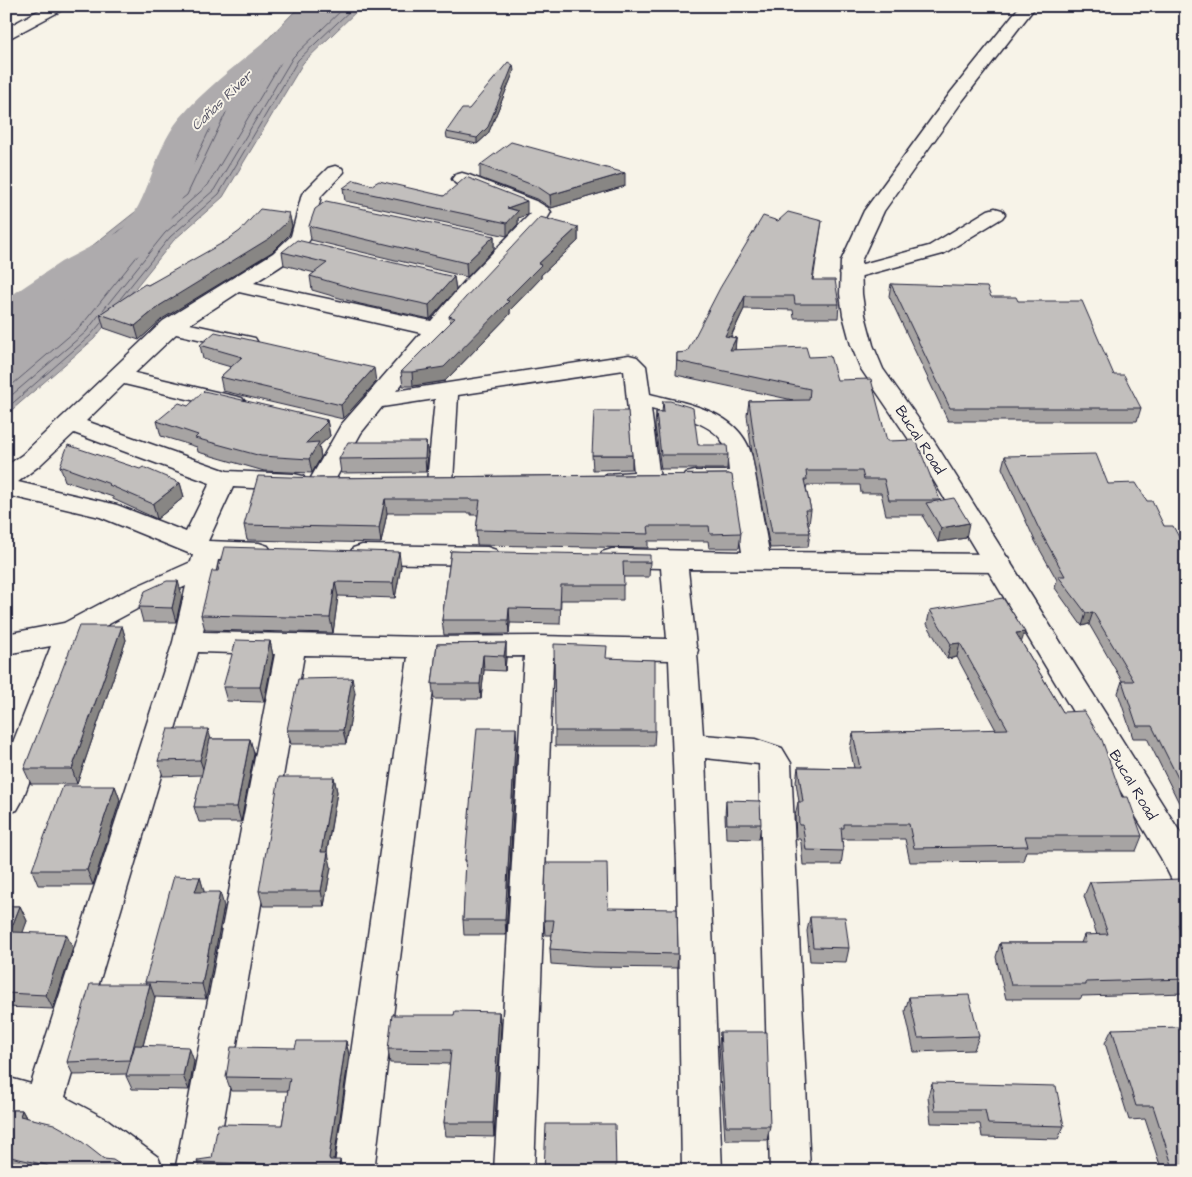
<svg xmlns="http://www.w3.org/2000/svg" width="1192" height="1177" viewBox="0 0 1192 1177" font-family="'Architects Daughter',sans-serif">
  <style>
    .water { fill: #aeabad; stroke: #76747f }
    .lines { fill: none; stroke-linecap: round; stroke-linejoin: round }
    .shore { stroke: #5a5969; stroke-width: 1 }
    .river { fill: #aeabad; fill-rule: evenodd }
    .minor-casing { stroke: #22223b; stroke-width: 3 }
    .tertiary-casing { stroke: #22223b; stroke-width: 3 }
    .minor { fill: #f7f3e8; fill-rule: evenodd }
    .tertiary { fill: #f7f3e8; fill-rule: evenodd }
    .wall { fill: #a7a4a3; stroke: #22223b }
    .shaded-wall { fill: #888684; stroke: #22223b }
    .building { fill: #c2bfbd; stroke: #22223b }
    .labels { text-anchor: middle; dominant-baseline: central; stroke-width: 4; stroke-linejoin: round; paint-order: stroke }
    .far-water-label { font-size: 14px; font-style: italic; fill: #535263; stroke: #f7f3e8 }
    .street-label { font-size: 15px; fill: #22223b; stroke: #f7f3e8 }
  </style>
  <rect width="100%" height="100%" fill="#f7f3e8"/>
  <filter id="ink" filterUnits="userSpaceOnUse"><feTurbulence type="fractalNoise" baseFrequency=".02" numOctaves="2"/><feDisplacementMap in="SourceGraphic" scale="10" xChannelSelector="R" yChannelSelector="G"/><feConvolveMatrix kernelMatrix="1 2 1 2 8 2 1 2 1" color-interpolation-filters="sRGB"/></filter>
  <g filter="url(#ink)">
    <polygon class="water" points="300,6 362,6 303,63 223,197 174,240 94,339 6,415 6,314 173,182 215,93"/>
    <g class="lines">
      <g class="shore">
        <polyline points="317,6 314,18 302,31 303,35 335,6"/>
        <polyline points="120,299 170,237 219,194 298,60 355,6"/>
        <polyline points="103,310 165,233 214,190 293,57 346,6"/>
        <polyline points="6,317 11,316 177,186 219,96 301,12 303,6"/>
        <polyline points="6,323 15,321 181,190 224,99 306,16 309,6"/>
        <polyline points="6,331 20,327 187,195 230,104 282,51 286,51 286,54 208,185 160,228 81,326 6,390"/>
        <polyline points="6,400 86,332 99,315"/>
        <polyline points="6,409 90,336 101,323"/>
      </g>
      <path class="river" d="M306,6h34l-26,29 -74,63 -34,35 -10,21 -6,28 -6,13 -20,37 -15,18 -58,30 -69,50 -16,3v-34l55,-37 58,-30c33,-31 32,-80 61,-114 36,-42 86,-73 126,-112z"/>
      <g class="minor-casing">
        <g id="minor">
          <polygon points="47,6 67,6 64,9 6,40 6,28"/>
          <path d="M335,166l7,2 2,4 -23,24 -10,42c-13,20 -37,32 -57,45l177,38 34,-40 65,-67 -75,-31 -3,-4 3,-4 7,-2 7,2 69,27 10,6 3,4 -7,12 -63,67 -85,100 233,-36 8,2 9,9 4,28c38,10 91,17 102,63l17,95 229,2 10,3 3,6 -3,6 -10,3 -310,-3 8,78 2,3 -1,3 6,82 52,4 27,9 9,15 19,408h-40l-11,-407 -54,-6 17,413h-40l-5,-307 -8,-204 -116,-3 -19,514h-40l30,-515 -87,1 -63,514h-40l74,-514 -104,-2 -89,516h-40l100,-517 -77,-2 -133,445 43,23 50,37 6,14h-52l-32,-25 -45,-25 -29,-8v-36l25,7 142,-442 13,-56 -49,23 -54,29 -61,163 -5,9 -11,4v-54l45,-114 -45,8v-20l58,-11 53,-28 74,-33 2,-7 -93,-38 -94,-22v-29l16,-11 141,-134 110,-68 18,-17 11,-42 26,-26zM239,292l182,41 -80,92 -33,58 4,6 9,2 9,-2 31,-56 21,-26 53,-8 -8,83 4,6 9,2 9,-2 4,-6 5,-87 166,-25 10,102 -28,2 -4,6 4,6c15,4 35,3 50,-1l4,-6 -9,-70c20,5 60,13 71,32 5,9 6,20 7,30h-34l-9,2 -4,6 4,6 9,2 37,1 10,64 -130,-3 -10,3 -3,6 3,6 10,3 49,1 6,71 -128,-3 -115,1 -221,-5 15,-72 41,1 9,-3 4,-6 -4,-6 -9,-3 -51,-2 25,-54 61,3 9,-2 4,-6 -4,-6 -9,-2 -67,-3 -141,-50 38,-37 110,26 8,-2 4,-5 -4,-5 -107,-25 41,-39 71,16 8,-2 3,-5 -3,-5 -65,-14zM74,433l136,50 -24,49 -69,-27 -99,-23 22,-17z"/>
          <polygon points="995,208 1002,210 1005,214 1002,218 943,254 851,279 844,277 840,273 844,269 929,246 988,210"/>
          <polygon points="362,545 487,547 496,550 500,556 496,562 487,565 362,563 353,560 349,554 353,548"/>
        </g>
      </g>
      <g class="tertiary-casing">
        <polygon id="tertiary" points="1020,6 1036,6 963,100 884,211 861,261 862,294 865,315 873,345 883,369 932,438 1185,840 1186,888 1174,884 1161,858 908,438 861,369 851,345 843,315 840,294 841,261 864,211 951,92"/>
      </g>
      <use href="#minor" class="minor"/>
      <use href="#tertiary" class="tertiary"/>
    </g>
    <g class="wall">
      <polygon points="514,71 488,134 477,144 447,138 446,132 469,109"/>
      <polygon points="480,165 625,186 551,208 539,200 480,178"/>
      <polygon points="372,185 444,196 527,215 518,218 518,224 507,236 345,201 343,188"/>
      <polygon points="289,213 292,226 289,235 272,252 162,319 139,340 104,328 100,314 148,285"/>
      <polygon points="778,221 822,221 813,280 839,304 838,318 794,318 793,310 744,309 731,337 736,338 735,350 809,357 837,380 887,441 940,501 966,538 938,542 923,517 924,515 886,515 881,493 861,493 860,485 807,485 806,489 811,510 809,524 808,524 810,533 808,547 770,548 752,453 747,415 749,401 793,400 676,375 677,353 687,352"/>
      <polygon points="309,226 494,236 494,249 467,277 311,240"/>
      <polygon points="578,227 578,241 541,275 541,278 510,310 510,314 445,381 413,386 403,386 401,372 450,323 449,316"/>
      <polygon points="282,252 454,277 456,290 430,319 360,304 312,290 310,276 315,273 284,265"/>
      <polygon points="891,284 1018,301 1114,375 1141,408 1137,421 948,421 889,296"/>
      <polygon points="200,345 376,382 343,419 223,391 220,377 231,367 203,359"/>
      <polygon points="663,401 698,445 728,455 727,469 661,469 655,426 656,412 662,412"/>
      <polygon points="188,406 327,420 330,436 319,446 321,457 312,473 264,471 198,452 197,447 161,436 157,421"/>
      <polygon points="426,442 428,456 426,472 341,473 339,459"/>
      <polygon points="592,455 632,455 632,469 593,470"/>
      <polygon points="1005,456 1108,484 1147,501 1164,526 1186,550 1186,817 1147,738 1133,738 1118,693 1122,681 1089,624 1082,626 1055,588 1057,580 1035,541 1002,468"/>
      <polygon points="60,466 180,483 184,497 157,519 113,499 113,497 65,481"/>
      <polygon points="729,474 741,533 739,548 709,548 708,541 648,541 648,548 477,545 476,530 478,515 471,515 471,513 387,513 381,543 247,540 244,525 319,478"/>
      <polygon points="451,551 650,562 649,577 623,577 623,600 561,600 560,624 510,623 509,634 444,635 442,620"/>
      <polygon points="401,566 395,598 338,596 333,633 205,630 201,615 218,571"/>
      <polygon points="182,595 176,622 143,622 139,607"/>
      <polygon points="930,610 1022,643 1063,712 1122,797 1142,836 1136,851 1026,851 1023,861 910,862 905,839 842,839 843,851 841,865 803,865 801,843 800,839 796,839 795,816 798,802 799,802 796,782 798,767 854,768 850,748 853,733 996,730 957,657 947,659 927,624"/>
      <polygon points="122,626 126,640 77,784 31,784 24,769"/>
      <polygon points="270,641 273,656 264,702 227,701 223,687"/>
      <polygon points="506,643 506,658 505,671 484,670 481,699 434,699 432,684 437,644"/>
      <polygon points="606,658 655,731 654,746 555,746 555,731"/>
      <polygon points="355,693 346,744 291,744 287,730"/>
      <polygon points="211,739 250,739 254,754 241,822 199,822 194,807 202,775 163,776 158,761"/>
      <polygon points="517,743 506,935 464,935 463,920 466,872 465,860"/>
      <polygon points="334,777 337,792 327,852 331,867 324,906 263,906 259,891"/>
      <polygon points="115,786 120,800 93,885 38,885 32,870"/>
      <polygon points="726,800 761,824 759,839 726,838 725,815"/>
      <polygon points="200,877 204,892 224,906 206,999 155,997 155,998 143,1046 194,1061 189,1090 132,1089 126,1076 127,1074 73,1075 67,1062 146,984 145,982"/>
      <polygon points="1090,882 1186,892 1186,939 1183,939 1186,946 1186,993 1082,996 1080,999 1006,999 996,957 1000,943 1081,943 1084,935 1097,935 1084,896"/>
      <polygon points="6,906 20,906 27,921 22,932 73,948 53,1009 6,1007"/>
      <polygon points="608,908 678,954 677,968 592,967 551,964 550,949 552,935 545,935 544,920"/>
      <polygon points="810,917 849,948 846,962 810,961 807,931"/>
      <polygon points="909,997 979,1036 974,1050 914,1052 905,1011"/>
      <polygon points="499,1012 501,1026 494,1137 446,1136 444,1123 450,1064 390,1063 388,1049 454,1015"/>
      <polygon points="1112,1029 1186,1043 1186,1171 1162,1171 1145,1119 1129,1120 1105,1043"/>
      <polygon points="720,1032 770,1126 767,1140 725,1140 719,1046"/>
      <polygon points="346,1041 349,1055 334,1160 343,1171 201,1171 197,1162 212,1158 282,1125 288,1091 231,1091 226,1077 295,1048"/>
      <polygon points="932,1083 1064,1126 1058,1139 982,1137 980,1124 931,1123 928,1096"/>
      <polygon points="6,1110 22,1110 26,1117 104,1159 130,1171 23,1171 14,1169 6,1171"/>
    </g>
    <g class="shaded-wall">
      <polygon points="513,65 514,71 488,134 477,144 477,138"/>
      <polygon points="625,173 625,186 551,208 550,195"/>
      <polygon points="527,201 527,215 518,218 518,224 507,236 507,208"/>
      <polygon points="289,213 292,226 289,235 272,252 162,319 139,340 135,326 159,306"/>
      <polygon points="578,227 578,241 541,275 541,278 510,310 510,314 445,381 413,386 412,372 506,300 538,264"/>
      <polygon points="494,236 494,249 467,277 466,263"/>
      <polygon points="454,277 456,290 430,319 429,305"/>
      <polygon points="745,296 744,309 724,350 725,336"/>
      <polygon points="736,338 735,352 730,350"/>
      <polygon points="374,368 376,382 343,419 341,405"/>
      <polygon points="327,420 330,436 319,446 321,457 312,473 306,443"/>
      <polygon points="426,442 428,456 426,472 425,458"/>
      <polygon points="180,483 184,497 157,519 153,504"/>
      <polygon points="385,499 387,513 381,543 379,528"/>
      <polygon points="969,523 966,538 938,542 941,528"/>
      <polygon points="399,552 401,566 395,598 393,583"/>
      <polygon points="178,581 182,595 176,622 172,608"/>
      <polygon points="335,582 338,596 333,633 330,618"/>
      <polygon points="509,608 510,623 509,634 508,620"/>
      <polygon points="1093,612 1089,624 1082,626 1086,613"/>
      <polygon points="122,626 126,640 77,784 72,769"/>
      <polygon points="1025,632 1020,646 1016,633"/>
      <polygon points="270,641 273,656 264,702 260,687"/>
      <polygon points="506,643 506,658 505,671 504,656"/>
      <polygon points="960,643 957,657 947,659 951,644"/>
      <polygon points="483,655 484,670 481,699 480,684"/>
      <polygon points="352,678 355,693 346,744 343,730"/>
      <polygon points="516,728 517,743 506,935 505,920"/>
      <polygon points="208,729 212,743 205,775 200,760"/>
      <polygon points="250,739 254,754 241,822 237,807"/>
      <polygon points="334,777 337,792 324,867 321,852"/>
      <polygon points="115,786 120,800 93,885 87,870"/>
      <polygon points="328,852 331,867 324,906 321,891"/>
      <polygon points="200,877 204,891 200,906 195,892"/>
      <polygon points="220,892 224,906 206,999 202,984"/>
      <polygon points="20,906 27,921 16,952 8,937"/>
      <polygon points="66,934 73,948 53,1009 46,995"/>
      <polygon points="150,984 155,998 136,1073 130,1060"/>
      <polygon points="499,1012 501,1026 494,1137 493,1123"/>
      <polygon points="346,1041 349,1055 333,1167 329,1158"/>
      <polygon points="189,1047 194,1061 189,1090 183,1076"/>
      <polygon points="22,1110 29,1124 20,1116"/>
      <polygon points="6,1156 14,1169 13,1171 6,1171"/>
      <polygon points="340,1160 343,1171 341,1171 339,1167"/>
    </g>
    <g class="building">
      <polygon points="508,62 513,65 488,127 477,138 446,132 462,109 469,109"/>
      <polygon points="511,142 625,173 550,195 538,187 480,165"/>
      <polygon points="466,177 527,201 507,208 518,211 507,223 343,188 354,180 372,185 379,181 444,196"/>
      <polygon points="326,201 494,236 466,263 309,226 315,209"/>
      <polygon points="260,209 289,213 287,222 270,238 159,306 135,326 100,314 145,284 148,285 226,241 240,231"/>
      <polygon points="788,212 822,221 812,280 835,280 839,304 795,304 794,296 745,296 725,336 736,338 730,350 806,347 809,357 830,356 837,380 871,379 887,441 916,440 940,500 889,500 884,479 864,479 862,471 806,471 807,480 804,480 811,510 805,510 810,533 772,533 754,438 749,401 809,400 810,389 677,361 677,353 687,352 720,288 763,216 778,221"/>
      <polygon points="540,217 578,227 538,264 541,265 506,300 509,301 444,367 412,372 401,372 455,318 449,316 482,279"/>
      <polygon points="297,240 454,277 429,305 359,290 310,276 327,263 282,252"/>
      <polygon points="891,284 987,287 991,297 1016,297 1018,301 1082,301 1114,375 1124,375 1141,408 950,408"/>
      <polygon points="215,332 374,368 341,405 220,377 242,357 200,345"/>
      <polygon points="204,391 327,420 325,421 327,422 306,443 319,442 309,459 261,456 195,438 198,435 157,421 179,403 188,406"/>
      <polygon points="663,401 670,401 693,408 698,445 727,445 728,455 661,455 656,412 664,412"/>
      <polygon points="594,411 628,411 632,455 592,455"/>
      <polygon points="348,442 426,442 425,458 339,459"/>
      <polygon points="68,445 140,469 143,467 180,483 153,504 109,485 110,484 60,466"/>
      <polygon points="1096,454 1108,484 1136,483 1147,501 1152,501 1164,526 1173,526 1186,550 1186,794 1152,726 1137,726 1122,681 1134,681 1093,612 1086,613 1058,576 1065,576 1039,529 1005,456"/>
      <polygon points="729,474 732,475 741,533 710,534 709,526 648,526 649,534 476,530 480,500 470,500 470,499 385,499 379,528 244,525 258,476 319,478"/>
      <polygon points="954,498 969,523 941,528 926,503"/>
      <polygon points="224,547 399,552 393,583 335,582 330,618 201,615 212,571 218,571"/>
      <polygon points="451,551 650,555 650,562 623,562 624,585 561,585 560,609 509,608 508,620 442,620"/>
      <polygon points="167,581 178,581 172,608 139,607 145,591"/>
      <polygon points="1003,598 1025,632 1016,633 1063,712 1084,711 1102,740 1122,797 1128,797 1142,836 1025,836 1028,846 914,848 909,824 844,824 844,828 841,828 843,851 806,850 803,828 802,825 799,825 798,802 803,802 798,767 860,768 853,733 1008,729 960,643 951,644 930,610"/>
      <polygon points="79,626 122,626 72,769 24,769"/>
      <polygon points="236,640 270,641 260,687 223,687"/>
      <polygon points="506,643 504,656 483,655 480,684 432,684 437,644"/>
      <polygon points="554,644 607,646 606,658 655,660 655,731 555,731"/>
      <polygon points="352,678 343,730 287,730 298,679"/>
      <polygon points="477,728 516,728 505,920 463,920 466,860 465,860"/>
      <polygon points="168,729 208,729 200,760 158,761"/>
      <polygon points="210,739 250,739 237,807 194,807"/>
      <polygon points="279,777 334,777 321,852 328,852 321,891 259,891"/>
      <polygon points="63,786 115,786 87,870 32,870"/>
      <polygon points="726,800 760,801 761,824 727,824"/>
      <polygon points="546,863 607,863 608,908 677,909 678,954 592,952 550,949 554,920 544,920"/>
      <polygon points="174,876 200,877 195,892 220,892 202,984 145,982"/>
      <polygon points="1181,879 1186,892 1186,924 1178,924 1186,946 1186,979 1086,982 1086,985 1011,985 1000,943 1086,943 1084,935 1108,934 1090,882"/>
      <polygon points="6,906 20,906 8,937 6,937"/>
      <polygon points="810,917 845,917 849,948 813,947"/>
      <polygon points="13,932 66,934 46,995 6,993 6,948"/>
      <polygon points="90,984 150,984 130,1060 67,1062"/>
      <polygon points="969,995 979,1036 918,1038 909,997"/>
      <polygon points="455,1011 499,1012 493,1123 444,1123 451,1050 388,1049 392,1015 454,1015"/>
      <polygon points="1180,1027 1186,1043 1186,1171 1174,1171 1153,1106 1136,1106 1112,1029"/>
      <polygon points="720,1032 767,1032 770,1126 726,1126"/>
      <polygon points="297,1041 346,1041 329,1158 330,1160 340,1160 339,1167 283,1167 283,1165 197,1162 198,1160 212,1158 218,1124 282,1125 290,1078 226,1077 231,1047 295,1048"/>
      <polygon points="135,1045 189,1047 183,1076 126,1076"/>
      <polygon points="932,1083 1056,1086 1064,1126 988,1124 985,1110 935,1110"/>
      <polygon points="6,1110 22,1110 20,1116 54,1124 72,1134 104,1159 113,1160 130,1171 55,1171 46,1165 6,1156"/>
      <polygon points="546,1124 615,1124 616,1171 544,1171"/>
    </g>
  </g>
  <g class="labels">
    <g class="far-water-label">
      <text transform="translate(222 101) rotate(-44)">Cañas River</text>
    </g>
    <g class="street-label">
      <text transform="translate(920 440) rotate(57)">Bucal Road</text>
      <text transform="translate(1133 785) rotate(59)">Bucal Road</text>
    </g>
  </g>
  <rect width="1192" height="1177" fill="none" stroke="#f7f3e8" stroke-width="25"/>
  <rect x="12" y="12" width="1167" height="1152" fill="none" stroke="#22223b" stroke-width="2" filter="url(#ink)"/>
</svg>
